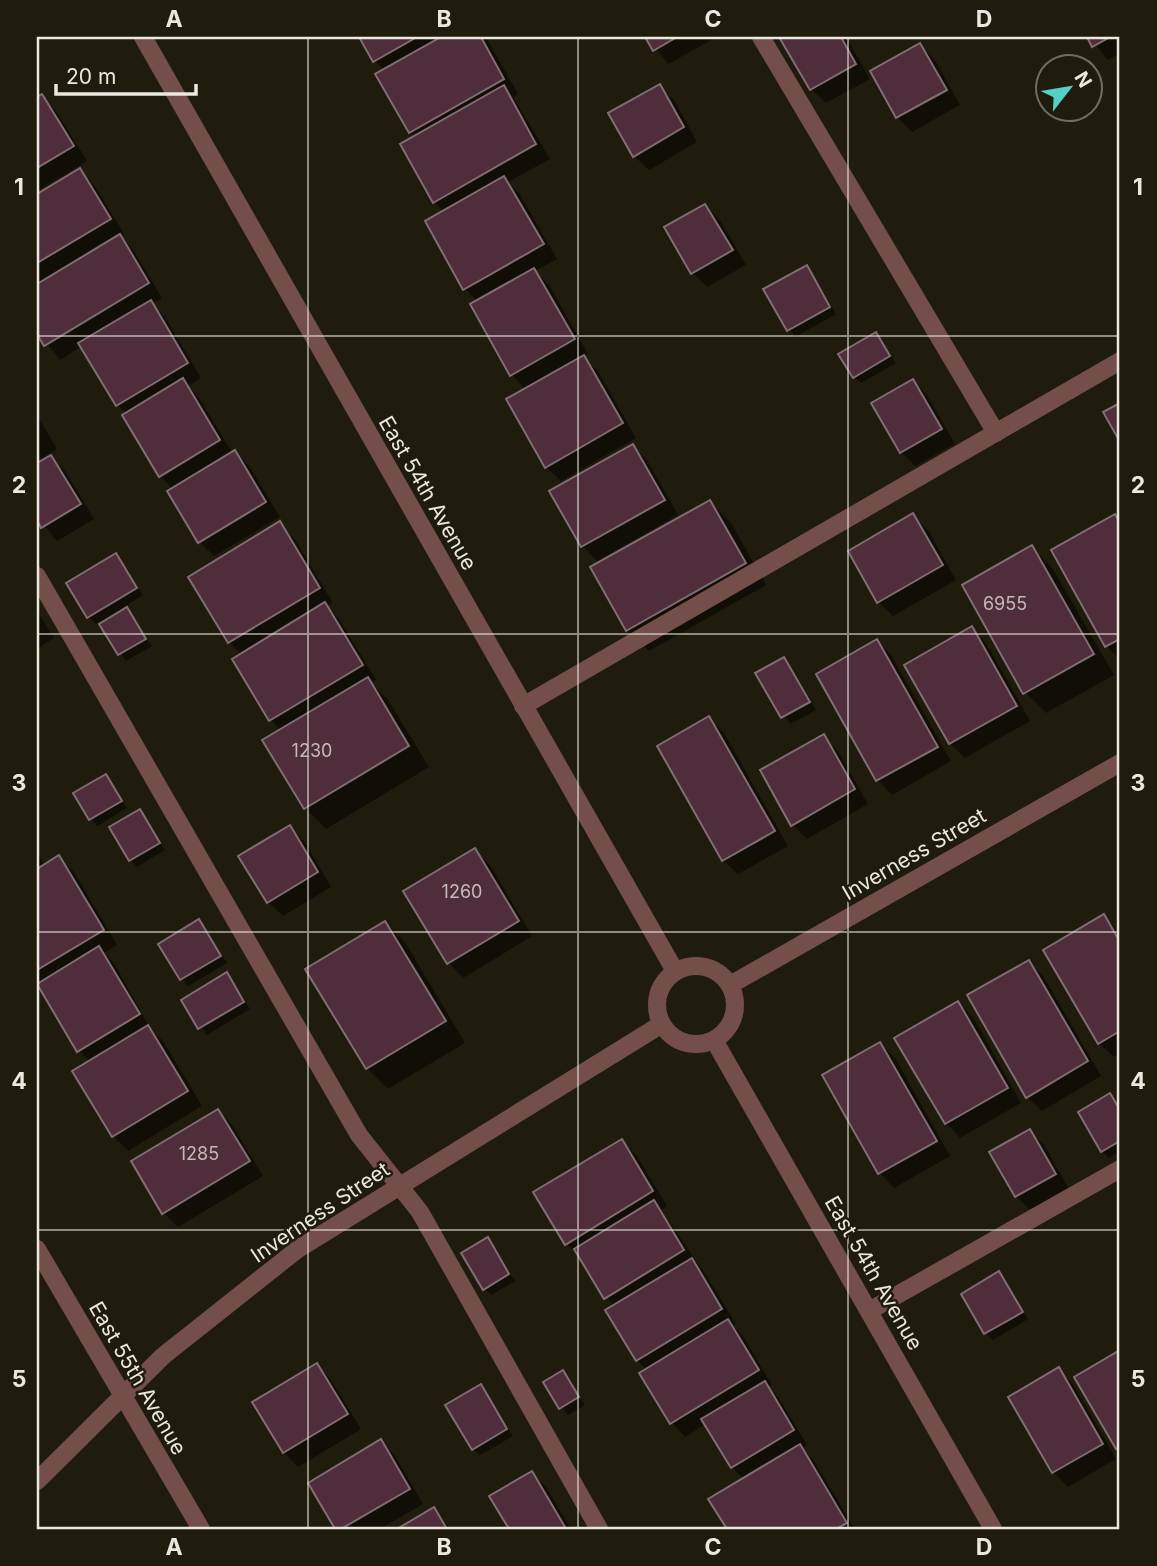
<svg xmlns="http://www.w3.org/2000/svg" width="1157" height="1566" viewBox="0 0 1157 1566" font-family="Inter,sans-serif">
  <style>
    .shadow { fill: #0007 }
    .building { fill: #4f2d3a; stroke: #806e74; stroke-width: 2 }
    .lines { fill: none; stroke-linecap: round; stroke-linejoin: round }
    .service { stroke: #744f49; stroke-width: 18 }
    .minor { stroke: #744f49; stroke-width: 18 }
    .grid { fill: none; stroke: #eae8df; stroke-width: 2; stroke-opacity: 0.55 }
    .labels { text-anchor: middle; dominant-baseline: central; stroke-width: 5; stroke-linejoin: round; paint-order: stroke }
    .number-label { font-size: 18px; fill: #c3b9b6 }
    .street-label { font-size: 21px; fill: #eae8df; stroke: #1f1b0d }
    .neatline { fill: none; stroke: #eae8df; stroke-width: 2.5 }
    .grid-label { font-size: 23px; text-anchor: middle; font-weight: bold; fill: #eae8df }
  </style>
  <rect width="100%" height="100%" fill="#1f1b0d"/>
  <g class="shadow">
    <polygon points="361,37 486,37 518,94 513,97 550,159 508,182 519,193 557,259 535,271 549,285 588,354 583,357 598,371 636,438 561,481 546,467 526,390 512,375 472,305 478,302 465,289 444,212 434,202 416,137 410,132 385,71 374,60"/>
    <polygon points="647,37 715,37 715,38 668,64"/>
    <polygon points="782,37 846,37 870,79 826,103 811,89"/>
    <polygon points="1089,37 1120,37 1120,53 1108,60"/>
    <polygon points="920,45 935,60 960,105 912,132 898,117 873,72"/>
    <polygon points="659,86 674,100 697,142 649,170 634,156"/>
    <polygon points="42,96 56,111 87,161 37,191 37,99"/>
    <polygon points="80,170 94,185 124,234 120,236 134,251 162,298 152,304 165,317 201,378 188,386 197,395 233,454 235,453 250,467 280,517 214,556 200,542 174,490 160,476 124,416 127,414 118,405 82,346 60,360 37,331 37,196"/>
    <polygon points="705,206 720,220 746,265 707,287 693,273 667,228"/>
    <polygon points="806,267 836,314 795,337 766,290"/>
    <polygon points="876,335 896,363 861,383 854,376"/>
    <polygon points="913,381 927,395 955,444 915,466 901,452"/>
    <polygon points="37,415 57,449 37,461"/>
    <polygon points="632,446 647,460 678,515 597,561 583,546 552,491"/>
    <polygon points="51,457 65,471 94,519 57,541 37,517 37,465"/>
    <polygon points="710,502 731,523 766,585 649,651 628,630 592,568"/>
    <polygon points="913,516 928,530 956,580 893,616 878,601"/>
    <polygon points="1115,516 1120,521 1120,660 1107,646 1053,551"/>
    <polygon points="280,524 294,538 333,603 327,606 339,619 376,680 371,683 388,700 429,767 326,829 305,808 281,731 271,720 242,655 229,642"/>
    <polygon points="1032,548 1053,569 1114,675 1046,713 1025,692"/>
    <polygon points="116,555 143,595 124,607 152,646 126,661 100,621 96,624 89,617"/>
    <polygon points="37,610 54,638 37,649"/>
    <polygon points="972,628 986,643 1030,721 965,758 950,743"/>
    <polygon points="877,641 891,655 951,761 892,795 878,780 818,675"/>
    <polygon points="784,659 816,710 790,724 758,674"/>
    <polygon points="709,719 724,733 788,846 738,874 723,860"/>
    <polygon points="823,737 838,751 868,804 807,839 793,825"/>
    <polygon points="105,776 127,808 97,826 75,794"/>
    <polygon points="139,811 165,850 137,867 130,860"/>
    <polygon points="289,827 304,841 331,887 283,916 268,902"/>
    <polygon points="475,850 490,865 532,936 463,978 449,963 406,892"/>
    <polygon points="37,852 45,866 59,858 74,872 117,945 104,953 114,963 151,1030 163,1041 202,1106 128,1151 113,1136 90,1062 79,1050 42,990 37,993"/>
    <polygon points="1104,917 1120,934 1120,1053 1114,1057 1099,1043"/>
    <polygon points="199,921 227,963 188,986 160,944"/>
    <polygon points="385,923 406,944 465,1043 388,1089 367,1068"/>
    <polygon points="1029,962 1043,976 1101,1076 1042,1111 1027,1097"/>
    <polygon points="227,975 250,1009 207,1035 183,1001"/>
    <polygon points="958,1003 973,1017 1021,1103 960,1138 946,1123 897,1039"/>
    <polygon points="880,1044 895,1058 950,1156 894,1188 880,1173 824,1076"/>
    <polygon points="1110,1095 1120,1108 1120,1151 1109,1158 1102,1151"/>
    <polygon points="218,1111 232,1125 263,1176 178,1227 164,1213"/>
    <polygon points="1029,1131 1044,1145 1069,1189 1031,1211 1016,1196"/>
    <polygon points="622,1141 636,1155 667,1206 661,1210 706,1275 736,1324 733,1326 743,1336 772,1385 768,1387 779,1398 807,1445 802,1448 814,1461 855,1529 729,1529 711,1500 744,1479 732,1467 706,1424 685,1437 671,1422 647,1370 637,1360 614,1307 581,1258 566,1243"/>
    <polygon points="487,1239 515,1281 491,1295 484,1288"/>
    <polygon points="999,1273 1028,1319 993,1340 986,1333"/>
    <polygon points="1120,1352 1120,1451 1076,1378"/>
    <polygon points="317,1365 331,1380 361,1429 298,1467 284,1452"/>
    <polygon points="1059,1370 1073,1384 1116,1459 1068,1487 1053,1472"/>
    <polygon points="563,1372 585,1405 568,1415 545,1383"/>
    <polygon points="480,1386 513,1436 480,1455 473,1449"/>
    <polygon points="381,1441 395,1456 423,1504 380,1529 337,1529 310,1484"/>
    <polygon points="531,1473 546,1487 571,1529 511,1529 491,1497"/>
    <polygon points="434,1510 451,1529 401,1529"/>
  </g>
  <g class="building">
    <polygon points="359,37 417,37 373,62"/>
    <polygon points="441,37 481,37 504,79 409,133 375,74"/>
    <polygon points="645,37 677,37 653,51"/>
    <polygon points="779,37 841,37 856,64 810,90"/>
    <polygon points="1087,37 1110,37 1092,47"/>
    <polygon points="920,43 947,90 896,118 870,71"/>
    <polygon points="660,84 684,127 633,157 608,113"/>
    <polygon points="504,85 536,144 433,203 400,144"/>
    <polygon points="42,94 74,146 37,168 37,97"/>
    <polygon points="80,168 111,219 37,263 37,194"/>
    <polygon points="504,176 544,244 463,290 425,221"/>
    <polygon points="705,204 733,250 691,274 664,227"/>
    <polygon points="120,234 149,283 44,346 37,334 37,284"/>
    <polygon points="807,265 830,307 787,331 763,289"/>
    <polygon points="534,268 575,339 510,376 470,304"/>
    <polygon points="151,300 188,363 116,406 78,343"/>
    <polygon points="876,332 890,356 853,378 838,354"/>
    <polygon points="584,355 623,423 545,468 506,399"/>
    <polygon points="183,378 220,440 159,477 122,415"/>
    <polygon points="913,379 942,429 900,453 871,403"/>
    <polygon points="1120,403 1120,442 1103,412"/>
    <polygon points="633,444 665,500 581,547 549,491"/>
    <polygon points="235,450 266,502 198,543 167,491"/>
    <polygon points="51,455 81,504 41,528 37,520 37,463"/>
    <polygon points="710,500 746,563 626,631 590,567"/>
    <polygon points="913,513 943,565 877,603 848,551"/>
    <polygon points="1115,514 1120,523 1120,639 1105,647 1051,550"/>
    <polygon points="280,521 320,588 228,643 188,577"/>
    <polygon points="1032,545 1094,654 1023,694 962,585"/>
    <polygon points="116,553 137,588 87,618 66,583"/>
    <polygon points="325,602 363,665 269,721 232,659"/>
    <polygon points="127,607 146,639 118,655 99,624"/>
    <polygon points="972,626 1017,706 949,744 904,665"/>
    <polygon points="877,639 938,747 876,781 816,674"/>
    <polygon points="784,657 810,702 781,718 755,673"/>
    <polygon points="368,677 409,746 304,809 262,740"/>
    <polygon points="709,716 775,831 722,861 657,746"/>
    <polygon points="824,734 855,789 791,826 760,770"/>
    <polygon points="106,774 122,801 89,820 73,793"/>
    <polygon points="140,809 160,843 129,861 109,827"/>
    <polygon points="290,825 318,872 267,903 238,856"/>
    <polygon points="475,848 519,921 447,964 403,891"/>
    <polygon points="59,855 104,930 37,970 37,869"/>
    <polygon points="1104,914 1120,942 1120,1031 1098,1044 1043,950"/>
    <polygon points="199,919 221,956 180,980 158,944"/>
    <polygon points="385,921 446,1021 366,1069 305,969"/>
    <polygon points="99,946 140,1014 77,1052 37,984"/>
    <polygon points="1029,960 1088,1061 1026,1098 967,995"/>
    <polygon points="227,972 244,1002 198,1029 181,1000"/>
    <polygon points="958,1001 1008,1088 945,1124 894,1038"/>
    <polygon points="148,1025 188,1091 112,1137 72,1071"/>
    <polygon points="880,1042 937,1141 878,1174 822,1075"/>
    <polygon points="1110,1093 1120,1110 1120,1141 1101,1152 1078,1112"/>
    <polygon points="218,1109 250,1161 162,1214 131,1161"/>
    <polygon points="1030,1129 1056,1174 1015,1197 989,1152"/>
    <polygon points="622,1139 653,1191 565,1245 533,1192"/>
    <polygon points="654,1200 684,1250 604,1299 574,1249"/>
    <polygon points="488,1237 509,1274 483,1290 461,1253"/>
    <polygon points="692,1258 722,1309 636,1361 605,1310"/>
    <polygon points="999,1271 1023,1312 984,1334 961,1294"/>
    <polygon points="728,1319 759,1370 670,1424 639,1373"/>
    <polygon points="1120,1350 1120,1446 1116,1449 1074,1377"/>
    <polygon points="317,1363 348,1414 283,1453 252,1402"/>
    <polygon points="1059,1367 1103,1444 1052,1473 1008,1397"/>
    <polygon points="563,1370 579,1397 559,1409 543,1382"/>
    <polygon points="765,1381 794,1430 731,1468 701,1419"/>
    <polygon points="481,1384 507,1429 472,1450 445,1405"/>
    <polygon points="381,1439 410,1489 341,1529 335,1529 308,1483"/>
    <polygon points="800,1444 847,1523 836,1529 727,1529 708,1499"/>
    <polygon points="532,1471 565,1527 561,1529 509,1529 489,1496"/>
    <polygon points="434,1507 447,1529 397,1529"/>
  </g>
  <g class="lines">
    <g class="service">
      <polyline points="761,37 996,433"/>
      <polyline points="37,576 359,1135 420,1212 599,1529"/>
      <polyline points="523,706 1120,361"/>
      <polyline points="869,1311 1120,1169"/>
    </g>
    <g class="minor">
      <polyline points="143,37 675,971"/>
      <circle cx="696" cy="1005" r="39"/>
      <polyline points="730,985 1120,763"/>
      <polyline points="714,1040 993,1529"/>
      <polyline points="37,1249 201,1529"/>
      <polyline points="37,1481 163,1356 298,1249 662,1024"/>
    </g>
  </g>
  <path class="grid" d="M308,37v1492M578,37v1492M848,37v1492M37,336h1083M37,634h1083M37,932h1083M37,1230h1083"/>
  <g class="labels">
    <g class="number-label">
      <text x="1005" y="603">6955</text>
      <text x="312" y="750">1230</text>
      <text x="462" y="891">1260</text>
      <text x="199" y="1153">1285</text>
    </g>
    <g class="street-label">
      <text transform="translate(428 493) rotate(60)">East 54th Avenue</text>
      <text transform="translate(914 854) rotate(-30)">Inverness Street</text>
      <text transform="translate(320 1212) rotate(-34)">Inverness Street</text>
      <text transform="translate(874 1273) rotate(60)">East 54th Avenue</text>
      <text transform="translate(138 1378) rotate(60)">East 55th Avenue</text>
    </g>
  </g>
  <rect width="1157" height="1566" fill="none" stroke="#1f1b0d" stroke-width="77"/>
  <g transform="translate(1069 88) rotate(59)"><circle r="33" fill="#1f1b0d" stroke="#706d61" stroke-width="2"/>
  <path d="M0-5L12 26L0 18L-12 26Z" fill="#55cec5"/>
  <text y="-10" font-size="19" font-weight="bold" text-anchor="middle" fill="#eae8df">N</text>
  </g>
  <path d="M56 84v10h140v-10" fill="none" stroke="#eae8df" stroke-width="3.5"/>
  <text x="66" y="84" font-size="21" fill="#eae8df" stroke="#1f1b0d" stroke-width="5" paint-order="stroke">20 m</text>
  <rect x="38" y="38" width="1080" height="1490" class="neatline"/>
  <g class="grid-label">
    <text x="174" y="27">A</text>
    <text x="444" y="27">B</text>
    <text x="713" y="27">C</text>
    <text x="984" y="27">D</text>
    <text x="19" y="195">1</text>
    <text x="1138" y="195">1</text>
    <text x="19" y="493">2</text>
    <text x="1138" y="493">2</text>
    <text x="19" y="791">3</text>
    <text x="1138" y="791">3</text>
    <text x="19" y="1089">4</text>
    <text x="1138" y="1089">4</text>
    <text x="19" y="1387">5</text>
    <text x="1138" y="1387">5</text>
    <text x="174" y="1555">A</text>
    <text x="444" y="1555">B</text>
    <text x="713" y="1555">C</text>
    <text x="984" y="1555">D</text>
  </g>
</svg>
